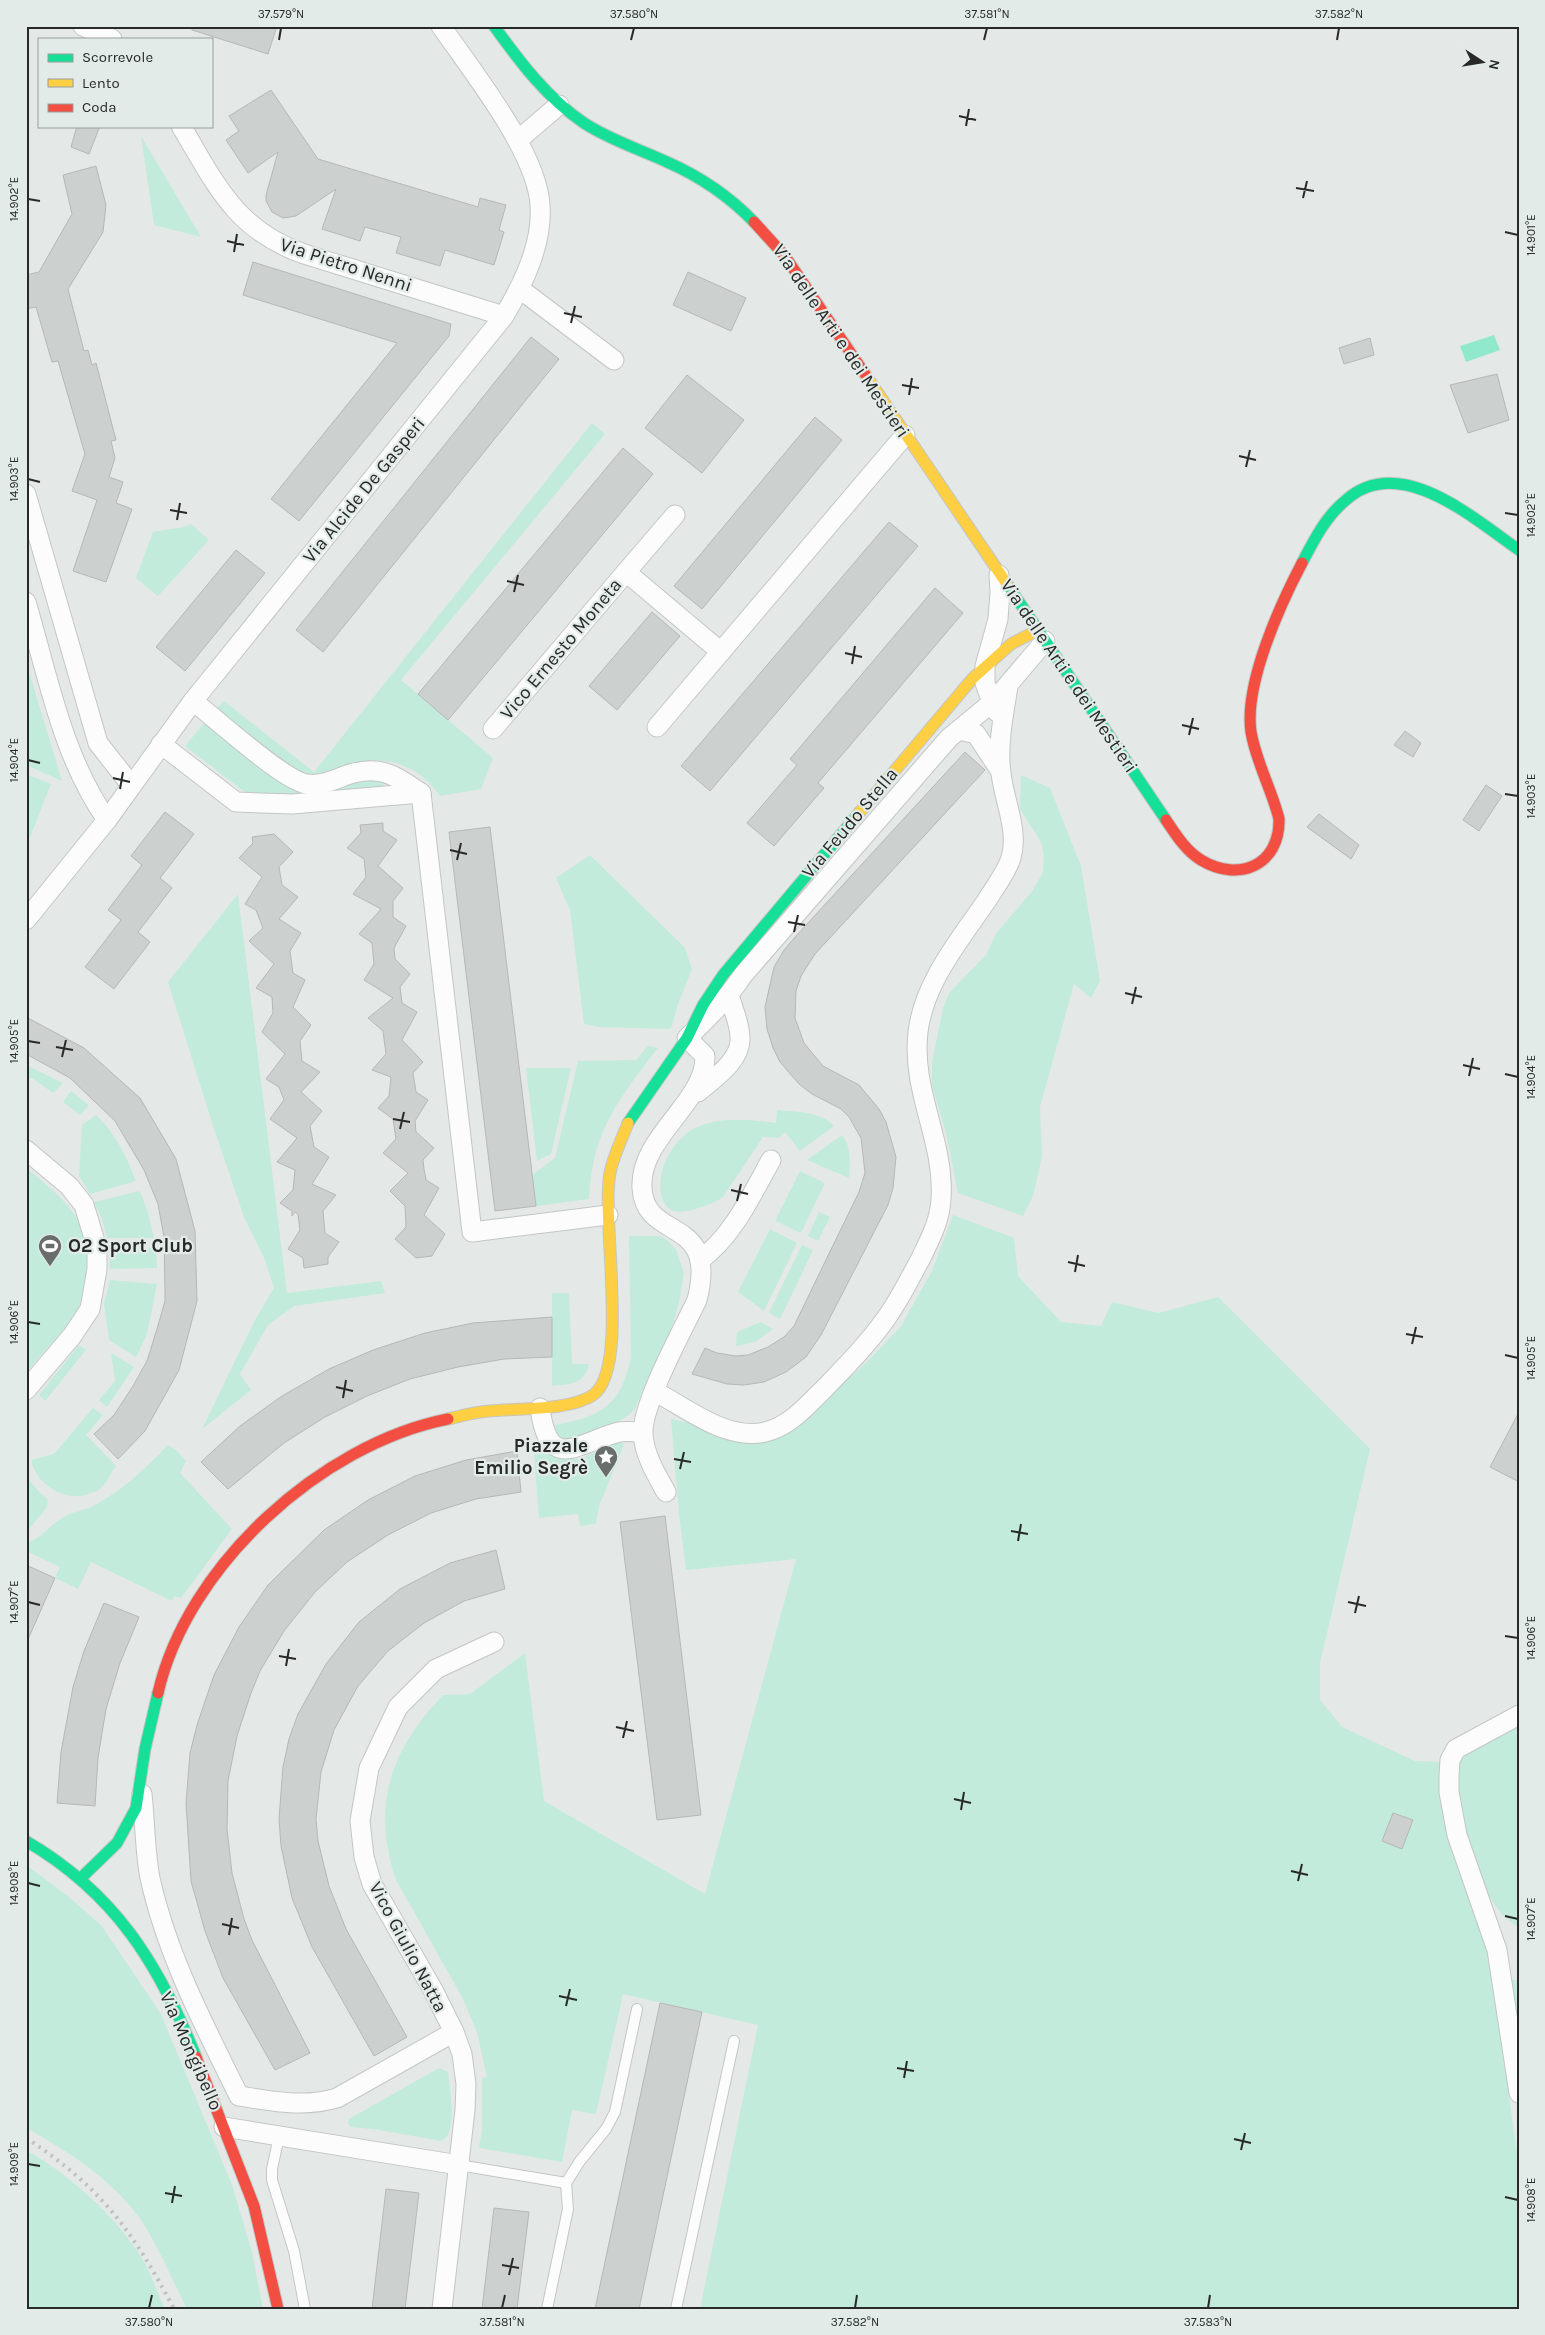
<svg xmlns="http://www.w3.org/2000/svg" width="1545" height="2335" viewBox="0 0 1545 2335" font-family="Karla,sans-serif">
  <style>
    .green { fill: #c2ebdc }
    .water { fill: #90e9cc }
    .building { fill: #ccd0ce; stroke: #b5b8b7 }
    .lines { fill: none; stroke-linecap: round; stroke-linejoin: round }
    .lane-casing { stroke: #c3c6c5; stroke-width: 12 }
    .street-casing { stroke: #c3c6c5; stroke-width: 21 }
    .fast-casing { stroke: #c3c6c5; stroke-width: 13 }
    .slow-casing { stroke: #c3c6c5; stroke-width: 13 }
    .jam-casing { stroke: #c3c6c5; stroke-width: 13 }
    .lane { stroke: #fbfcfb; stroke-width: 10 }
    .street { stroke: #fbfcfb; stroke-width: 19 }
    .fast { stroke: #16e098; stroke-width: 11 }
    .slow { stroke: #ffcf43; stroke-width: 11 }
    .jam { stroke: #f24e42; stroke-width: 11 }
    .rail { stroke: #c0c1c1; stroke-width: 4; stroke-dasharray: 2.5 5; stroke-linecap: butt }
    .ticks { fill: none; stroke: #272a29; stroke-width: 2 }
    .labels { text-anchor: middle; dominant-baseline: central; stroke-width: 4.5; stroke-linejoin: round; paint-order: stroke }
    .street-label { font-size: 19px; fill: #272a29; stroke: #e2ebe8 }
    .poi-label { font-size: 19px; font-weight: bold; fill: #272a29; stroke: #e2ebe8; text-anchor: start }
    .neatline { fill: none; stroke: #272a29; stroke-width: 2 }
    .ticks-label { font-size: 12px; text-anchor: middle; fill: #272a29 }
  </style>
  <rect width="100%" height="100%" fill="#e4e9e7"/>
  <g class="green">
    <polygon points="141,136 201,237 154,225"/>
    <path d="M592,423l13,11 -204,246 92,78 -12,31 -41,7c-18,-27 -49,-42 -82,-33 -19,6 -36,22 -57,12 -9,-4 -17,-13 -25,-19 -20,-15 -40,-30 -61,-46l9,-9 90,71z"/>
    <polygon points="191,524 209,540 158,596 136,578 153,532 184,527"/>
    <polygon points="26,662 62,781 26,765"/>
    <polygon points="205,722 270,772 347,784 377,778 389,782 370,792 353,795 256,796 242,790 185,746"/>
    <polygon points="26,774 51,784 26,847"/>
    <polygon points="1021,775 1050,788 1081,866 1100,981 1091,998 1074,984 1040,1107 1042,1156 1033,1196 1023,1216 958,1193 946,1133 932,1085 932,1062 943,1008 949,993 986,955 995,935 1033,890 1043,872 1044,856 1041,842 1020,809"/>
    <polygon points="590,855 685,948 692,969 678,1004 671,1029 599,1027 584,1024 570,910 556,878"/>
    <polygon points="238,894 287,1293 381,1281 385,1293 294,1306 268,1325 240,1374 251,1390 202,1429 255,1320 274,1288 265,1260 244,1217 213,1126 168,982"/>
    <path d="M648,1046l10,2c-40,51 -66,84 -69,151l-53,7 -4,-31 23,-17 23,-97 58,-1z"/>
    <polygon points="26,1065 63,1083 53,1093 32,1078 26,1079"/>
    <polygon points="526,1068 571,1068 551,1154 537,1161"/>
    <polygon points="71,1091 89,1105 80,1115 63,1102"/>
    <path d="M777,1110c20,2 43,1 57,16l-34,25 -15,-19 -6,6 -16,-1 -40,60c-10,7 -44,21 -55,11 -9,-9 -9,-26 -6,-37 18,-56 64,-55 114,-48z"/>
    <path d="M96,1115c20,18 30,42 40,66l-46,13 -11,-18 3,-51z"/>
    <path d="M842,1135c10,13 8,27 7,43l-42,-18z"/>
    <path d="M26,1168c41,33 69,55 59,113 -2,11 -4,24 -10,33 -14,21 -33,39 -49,58z"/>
    <polygon points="800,1171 825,1183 801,1233 775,1221"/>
    <polygon points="140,1191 148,1213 154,1238 107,1238 102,1219 94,1202"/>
    <polygon points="819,1212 830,1217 818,1241 808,1236"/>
    <path d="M953,1215l61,23 4,38 43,46 40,4 11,-24 47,11 59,-16 152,152 -50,214v37l22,27 73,34 24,1 3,27 44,141 33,238v141h-819l58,-284 -135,-31 -27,120 -24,-4 -10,52 -83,-14 3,-17v-53l5,-1 -10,-45 -15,-35 -66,-117c-25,-74 -6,-130 47,-185l27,-1 55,-41 19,148 161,93 91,-335 -110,11 -7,-56 -8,-95 96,20 19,-5 81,-72 34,-36 31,-55z"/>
    <polygon points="770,1229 797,1243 764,1311 738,1292"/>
    <path d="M629,1236h31l8,5 8,9 8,23 -5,30 -8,27 -37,80c-18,17 -47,29 -72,28l-5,-5 -2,-8c45,-8 66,-19 76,-67z"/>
    <polygon points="802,1245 813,1250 780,1319 769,1313"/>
    <polygon points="156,1248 157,1268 110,1269 109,1249"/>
    <polygon points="110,1280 157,1284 147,1334 136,1357 109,1340 104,1304"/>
    <path d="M552,1293h17l3,71h17c-5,21 -19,20 -37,22z"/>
    <polygon points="761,1322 773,1329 755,1342 736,1346 737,1332"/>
    <polygon points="79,1345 86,1350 45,1401 39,1395"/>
    <polygon points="111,1353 134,1367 107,1407 99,1400 115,1381"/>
    <path d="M93,1408l10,7 -17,20 30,31c-5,6 -9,17 -15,22 -2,3 -7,4 -10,5 -24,11 -55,-8 -60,-33l23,-6z"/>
    <path d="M533,1441c15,14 34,24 54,15 12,-5 20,-13 33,-14l4,3 -25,61 -3,18 -16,2 -2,-12 -39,4z"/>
    <path d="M168,1445l8,5 10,11 -6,12 52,56 -51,69 -7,-2 -2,5 -81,-39 -13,27 -23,-11 5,-11 -34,-16v-8c17,-5 23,-18 38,-26 9,-6 19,-6 29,-11 29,-15 52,-37 75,-61z"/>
    <polygon points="26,1476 40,1493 48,1499 47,1507 30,1528 26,1528"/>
    <polygon points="1519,1722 1519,1928 1502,1915 1482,1886 1463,1832 1454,1780 1461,1753"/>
    <path d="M26,1865l43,32 32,28 60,89 71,171 20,67 11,57h-76c-15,-30 -29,-64 -48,-92 -29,-39 -71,-66 -113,-89z"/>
    <polygon points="1508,1980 1519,1980 1519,2056"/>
    <path d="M439,2068l9,4c1,17 11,62 -7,69l-68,-12 -23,-2 -2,-4 1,-4z"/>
    <path d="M26,2150c44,25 90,66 117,110 9,15 14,33 22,49h-139z"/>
  </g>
  <polygon class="water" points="1494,335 1500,350 1466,362 1460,346"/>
  <g class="building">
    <polygon points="192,26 277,26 268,54 192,30"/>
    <polygon points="271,90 318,159 478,207 480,198 506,205 499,230 504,232 494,265 445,250 440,266 396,253 401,237 365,227 360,241 322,229 336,189 296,216 283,218 272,212 266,201 266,195 278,152 248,173 226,140 239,131 229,116"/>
    <polygon points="77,126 100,126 89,154 71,147"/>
    <polygon points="96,166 106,205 103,232 68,289 84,351 88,350 92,365 96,363 116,440 111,441 115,458 109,477 123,482 116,503 132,509 106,582 73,571 97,500 72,491 85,454 58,361 52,362 36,307 26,309 26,275 39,272 72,214 63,175"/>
    <polygon points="253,262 451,324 449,336 299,521 271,499 397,343 243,295"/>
    <polygon points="688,272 746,298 731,331 673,305"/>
    <polygon points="531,337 559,359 323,652 296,630"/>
    <polygon points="1370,338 1374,355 1344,364 1339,348"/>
    <polygon points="1497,374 1509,420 1468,433 1450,385"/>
    <polygon points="687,375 744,420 702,473 645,428"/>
    <polygon points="815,417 842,440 702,609 674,586"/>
    <polygon points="623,448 653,474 448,720 418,694"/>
    <polygon points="889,522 918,546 710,791 681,766"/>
    <polygon points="236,550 265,573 185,671 156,647"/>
    <polygon points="935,588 963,613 818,783 824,788 774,846 747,823 797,765 790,759"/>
    <polygon points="652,612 680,636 617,710 589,686"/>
    <polygon points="1405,731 1421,743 1413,757 1394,745"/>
    <polygon points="965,752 985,770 815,954 801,976 796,991 795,1018 804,1043 823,1066 859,1085 879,1109 886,1122 896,1157 893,1188 888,1205 821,1335 806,1357 786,1372 764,1382 744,1385 727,1384 692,1374 705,1348 717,1353 736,1356 748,1355 768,1347 784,1337 794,1326 823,1266 859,1192 865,1173 861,1138 849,1117 841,1109 812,1094 799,1084 780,1062 773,1048 767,1029 765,1007 774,967 784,950 796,936"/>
    <polygon points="1486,785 1502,796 1479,831 1463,820"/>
    <polygon points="165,812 194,834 160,878 172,888 138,932 150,942 114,989 85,967 121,920 108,910 142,865 131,856"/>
    <polygon points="1319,814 1359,845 1351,859 1307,827"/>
    <polygon points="383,823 383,831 397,840 378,866 403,888 393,901 393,917 406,926 394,948 395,959 410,974 400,987 402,1003 417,1012 402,1040 423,1062 413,1073 416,1092 428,1100 415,1121 416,1132 434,1148 423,1160 424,1169 426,1180 439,1188 424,1215 445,1234 432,1256 416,1258 395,1239 406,1227 405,1206 390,1191 408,1173 383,1153 396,1139 393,1119 378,1108 389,1096 391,1077 372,1070 386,1054 383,1031 368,1018 393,998 364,980 374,964 372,943 359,934 381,909 353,894 366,877 364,859 347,848 361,833 360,825"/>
    <polygon points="490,827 536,1206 495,1211 449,832"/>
    <polygon points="274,834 293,852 279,867 282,885 298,897 279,919 301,933 290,951 293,973 305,980 293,1007 311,1025 300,1041 302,1061 320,1072 301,1092 322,1111 310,1126 314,1147 329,1157 312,1184 336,1195 323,1211 325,1233 339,1242 328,1257 328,1264 304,1268 303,1258 288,1249 300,1230 298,1214 295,1212 292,1216 292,1211 280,1203 293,1190 295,1170 277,1162 297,1138 270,1119 284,1100 279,1087 266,1079 285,1054 262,1032 273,1013 272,997 256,988 274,964 249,941 263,928 256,910 245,904 262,877 239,858 253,843 252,837"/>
    <polygon points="26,1017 84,1048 140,1098 176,1159 195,1231 197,1301 179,1370 145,1431 118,1459 94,1434 114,1415 133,1386 147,1361 157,1329 165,1301 165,1290 164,1237 158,1204 144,1170 115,1121 70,1078 26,1054"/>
    <polygon points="552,1317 552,1357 504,1359 458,1367 410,1379 367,1396 325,1417 284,1443 228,1489 201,1462 240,1426 282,1396 329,1369 373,1350 425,1333 473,1323"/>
    <polygon points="1519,1412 1519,1482 1490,1467"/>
    <polygon points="517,1451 521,1492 476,1499 431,1513 388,1535 347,1562 315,1592 284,1631 260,1671 251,1693 237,1736 228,1781 227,1829 232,1873 244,1919 252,1940 310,2053 275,2070 223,1978 205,1931 191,1881 186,1803 190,1753 197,1725 214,1675 239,1627 268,1585 324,1530 368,1500 415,1476 466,1460"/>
    <polygon points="665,1516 701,1815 657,1820 620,1522"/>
    <polygon points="496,1550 505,1589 464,1601 424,1623 388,1651 358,1686 334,1730 321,1772 316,1819 318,1841 329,1886 346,1929 407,2037 374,2056 312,1947 292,1898 281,1846 279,1819 283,1767 289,1739 298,1714 326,1664 359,1622 400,1589 450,1563"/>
    <polygon points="26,1565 55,1578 26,1644"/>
    <polygon points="104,1603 139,1617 120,1663 106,1709 98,1758 95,1806 57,1803 61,1752 73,1687 84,1651"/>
    <polygon points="1393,1813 1413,1820 1402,1849 1382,1841"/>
    <polygon points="660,2003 702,2012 639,2309 595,2309"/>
    <polygon points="386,2189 419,2193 405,2309 372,2309"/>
    <polygon points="494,2208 529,2212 517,2309 482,2309"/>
  </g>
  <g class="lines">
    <g class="lane-casing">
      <g id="lane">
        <polyline points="279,2136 272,2169 272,2180 294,2251 305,2309"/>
        <polyline points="459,2165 566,2183"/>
        <polyline points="547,2309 568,2209 566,2183 580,2161 606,2129 615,2112 637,2009"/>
        <polyline points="676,2309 734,2041"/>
      </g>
    </g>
    <g class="street-casing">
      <g id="street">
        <polyline points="83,26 112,39"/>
        <path d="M181,126c35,58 54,104 123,128l200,62"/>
        <polyline points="518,140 559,105"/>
        <polyline points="520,289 614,360"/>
        <polyline points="26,494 98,743 131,785"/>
        <polyline points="626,572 675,515"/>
        <path d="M26,602c22,74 36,154 81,218"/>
        <path d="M193,701c22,17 91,80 114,83 15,2 26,-4 40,-9 33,-11 47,0 74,18l51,439 136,-17"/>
        <polyline points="997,712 995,700 989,694 985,683 985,666 998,619 1000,592 999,575"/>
        <polyline points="657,727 905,435"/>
        <polyline points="493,729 626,572 721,652"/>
        <polyline points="960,730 976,734 1000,770"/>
        <polyline points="161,744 236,802 292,804 421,793"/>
        <path d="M26,920l81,-100 86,-119 311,-385c19,-32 39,-72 36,-111 -3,-53 -68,-134 -99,-179"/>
        <path d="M698,1092c15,-13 43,-31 42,-54 0,-14 -7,-29 -11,-43"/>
        <polyline points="26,1150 69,1186 84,1205 97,1248 97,1269 90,1309 72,1336 26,1390"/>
        <path d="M700,1260c33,-24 52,-66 71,-100"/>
        <path d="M654,1391c33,17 72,50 111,41 24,-5 41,-26 58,-42 22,-23 46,-47 64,-73 13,-18 23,-39 34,-59 9,-19 19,-37 20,-59 4,-58 -30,-107 -23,-167 6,-50 42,-92 69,-132 8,-13 19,-27 24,-42 8,-28 -7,-57 -10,-85 -4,-28 3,-60 7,-87"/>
        <path d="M540,1408c9,66 37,35 79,24 8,-1 17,0 24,0"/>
        <path d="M666,1492c-10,-18 -21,-36 -23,-57 -2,-30 40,-105 54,-135 22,-86 -52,-57 -55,-112 -3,-51 64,-86 63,-132l-18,-18c21,-20 40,-39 56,-63l206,-237 46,-38 50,-59"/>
        <polyline points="1519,1715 1456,1749 1450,1760 1449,1776 1449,1792 1457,1835 1497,1950 1519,2093"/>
        <path d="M142,1794c3,27 3,59 8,84 17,77 54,147 89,218 34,5 64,12 98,2l117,-66"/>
        <polyline points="224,2127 459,2165"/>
        <polyline points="442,2309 465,2110 466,2084 462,2054 454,2032 433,1990 372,1884 364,1857 360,1821 369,1768 398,1707 436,1669 494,1642"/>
      </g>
    </g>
    <g class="fast-casing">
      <g id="fast">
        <path d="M494,26c26,36 53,72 90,97 26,17 55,26 83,39 32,14 62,34 87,60"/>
        <path d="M1302,563c12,-23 24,-47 44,-63 54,-48 128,19 173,50"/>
        <polyline points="1007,584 1166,820"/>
        <polyline points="628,1123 687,1038 703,1005 723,975 859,813"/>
        <path d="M26,1841c89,52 133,123 170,216"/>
        <polyline points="80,1879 117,1843 136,1808 145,1749 158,1693"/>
      </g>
    </g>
    <g class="slow-casing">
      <g id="slow">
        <polyline points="865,374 1007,584"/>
        <polyline points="859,813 973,678 1011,644 1038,630"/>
        <path d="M448,1419c13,-3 27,-7 41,-8 27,-3 81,0 104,-16 37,-26 8,-175 17,-222 3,-17 12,-34 18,-50"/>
      </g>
    </g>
    <g class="jam-casing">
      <g id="jam">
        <polyline points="754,222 784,255 865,374"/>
        <path d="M1166,820c10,15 20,31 35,40 38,23 79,5 78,-41 -7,-29 -23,-57 -28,-87 -7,-48 29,-127 51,-169"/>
        <path d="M158,1693c29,-127 163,-249 290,-274"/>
        <polyline points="196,2057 254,2206 278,2309"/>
      </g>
    </g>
    <use href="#lane" class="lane"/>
    <use href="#street" class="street"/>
    <use href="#fast" class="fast"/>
    <use href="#slow" class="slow"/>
    <use href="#jam" class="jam"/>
    <path class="rail" d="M26,2138c75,49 107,93 148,171"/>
  </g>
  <path class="ticks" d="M279,40l2,-12M631,40l3,-12M984,40l3,-12M1337,40l2,-12M959,116l17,4M966,126l3,-17M1296,188l18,3M1303,198l4,-17M28,199l12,2M1505,232l13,3M227,241l17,4M234,252l3,-18M564,313l18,4M571,323l4,-17M902,385l17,3M909,395l3,-17M1239,456l17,4M1246,467l4,-17M28,479l12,3M170,510l17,3M1505,513l13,2M177,520l3,-17M507,581l17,4M514,592l4,-17M845,653l17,4M852,664l3,-18M1182,725l17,4M1189,735l4,-17M28,760l12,3M113,778l17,4M120,789l3,-17M1505,794l13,2M450,850l17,4M457,860l4,-17M788,922l17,3M794,932l4,-17M1125,993l17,4M1132,1004l4,-17M28,1041l12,2M56,1047l17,3M62,1057l4,-17M1463,1065l17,4M1505,1074l13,3M1469,1076l4,-18M393,1119l17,3M400,1129l4,-17M731,1190l17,4M737,1201l4,-17M1068,1262l17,4M1075,1272l3,-17M28,1322l12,2M1406,1334l17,3M1412,1344l4,-17M1505,1355l13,3M336,1387l17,4M343,1398l3,-18M674,1459l17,3M680,1469l4,-17M1011,1531l17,3M1018,1541l3,-17M28,1602l12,3M1348,1602l18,4M1355,1613l4,-17M1505,1636l13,2M279,1656l17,3M286,1666l3,-17M616,1727l18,4M623,1738l4,-17M954,1799l17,4M961,1810l3,-18M1291,1871l17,4M1298,1881l4,-17M28,1883l12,3M1505,1916l13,3M222,1924l17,4M229,1935l3,-17M559,1996l18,4M566,2006l4,-17M897,2068l17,3M904,2078l3,-17M1234,2139l17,4M1241,2150l4,-17M28,2164l12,2M165,2193l17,3M1505,2197l13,3M172,2203l3,-17M502,2265l17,3M509,2275l4,-17M149,2308l3,-13M502,2308l3,-13M855,2308l2,-13M1208,2308l2,-13"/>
  <defs>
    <g id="stadium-pin" transform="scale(1.25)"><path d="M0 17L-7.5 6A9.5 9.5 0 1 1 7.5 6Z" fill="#696d6c" stroke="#e2ebe8"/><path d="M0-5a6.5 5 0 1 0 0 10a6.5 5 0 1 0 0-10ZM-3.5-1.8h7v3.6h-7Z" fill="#fff"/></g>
    <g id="sight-pin" transform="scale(1.25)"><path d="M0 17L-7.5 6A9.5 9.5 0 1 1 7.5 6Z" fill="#696d6c" stroke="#e2ebe8"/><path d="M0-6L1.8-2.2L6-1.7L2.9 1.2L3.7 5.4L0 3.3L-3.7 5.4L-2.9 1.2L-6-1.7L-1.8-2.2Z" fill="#fff"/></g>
  </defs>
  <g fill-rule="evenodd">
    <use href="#stadium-pin" x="50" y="1246"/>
    <use href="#sight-pin" x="606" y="1457"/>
  </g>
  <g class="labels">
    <g class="street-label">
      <text transform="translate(346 265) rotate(18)">Via Pietro Nenni</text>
      <text transform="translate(841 341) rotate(56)">Via delle Arti e dei Mestieri</text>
      <text transform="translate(364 490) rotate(-51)">Via Alcide De Gasperi</text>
      <text transform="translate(561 649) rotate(-50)">Vico Ernesto Moneta</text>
      <text transform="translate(1069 676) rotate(56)">Via delle Arti e dei Mestieri</text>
      <text transform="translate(850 823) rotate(-50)">Via Feudo Stella</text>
      <text transform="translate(408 1947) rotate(62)">Vico Giulio Natta</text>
      <text transform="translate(191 2051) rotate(66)">Via Mongibello</text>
    </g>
    <g class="poi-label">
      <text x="68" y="1246">O2 Sport Club</text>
      <text x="588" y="1446" text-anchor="end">Piazzale<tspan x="588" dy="22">Emilio Segrè</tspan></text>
    </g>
  </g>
  <rect width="1545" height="2335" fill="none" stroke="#e2ebe8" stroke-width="55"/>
  <rect x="38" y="38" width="175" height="90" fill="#e2ebe8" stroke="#979e9c"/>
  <rect x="48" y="54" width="25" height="8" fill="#16e098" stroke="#979e9c"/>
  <text x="82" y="62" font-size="15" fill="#272a29">Scorrevole</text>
  <rect x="48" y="79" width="25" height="8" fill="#ffcf43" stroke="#979e9c"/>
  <text x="82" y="88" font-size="15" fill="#272a29">Lento</text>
  <rect x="48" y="104" width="25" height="8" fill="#f24e42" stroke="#979e9c"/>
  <text x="82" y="112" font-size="15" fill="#272a29">Coda</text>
  <g transform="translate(1482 62) rotate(102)" stroke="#e2ebe8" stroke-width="4" paint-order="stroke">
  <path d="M0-4L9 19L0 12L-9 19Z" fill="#272a29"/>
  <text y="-8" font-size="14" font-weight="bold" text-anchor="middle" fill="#272a29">N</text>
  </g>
  <rect x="28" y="28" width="1490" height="2280" class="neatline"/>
  <g class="ticks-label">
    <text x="281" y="18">37.579°N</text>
    <text x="634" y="18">37.580°N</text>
    <text x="987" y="18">37.581°N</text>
    <text x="1339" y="18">37.582°N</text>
    <text transform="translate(14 199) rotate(-90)" y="4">14.902°E</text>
    <text transform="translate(1531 235) rotate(-90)" y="4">14.901°E</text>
    <text transform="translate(14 479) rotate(-90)" y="4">14.903°E</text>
    <text transform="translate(1531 515) rotate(-90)" y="4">14.902°E</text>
    <text transform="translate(14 760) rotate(-90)" y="4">14.904°E</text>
    <text transform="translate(1531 796) rotate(-90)" y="4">14.903°E</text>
    <text transform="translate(14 1041) rotate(-90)" y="4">14.905°E</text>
    <text transform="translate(1531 1077) rotate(-90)" y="4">14.904°E</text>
    <text transform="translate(14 1322) rotate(-90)" y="4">14.906°E</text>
    <text transform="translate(1531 1358) rotate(-90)" y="4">14.905°E</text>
    <text transform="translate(14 1602) rotate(-90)" y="4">14.907°E</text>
    <text transform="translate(1531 1638) rotate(-90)" y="4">14.906°E</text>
    <text transform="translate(14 1883) rotate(-90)" y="4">14.908°E</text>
    <text transform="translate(1531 1919) rotate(-90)" y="4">14.907°E</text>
    <text transform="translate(14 2164) rotate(-90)" y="4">14.909°E</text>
    <text transform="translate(1531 2200) rotate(-90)" y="4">14.908°E</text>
    <text x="149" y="2326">37.580°N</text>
    <text x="502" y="2326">37.581°N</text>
    <text x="855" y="2326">37.582°N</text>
    <text x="1208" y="2326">37.583°N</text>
  </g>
</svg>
